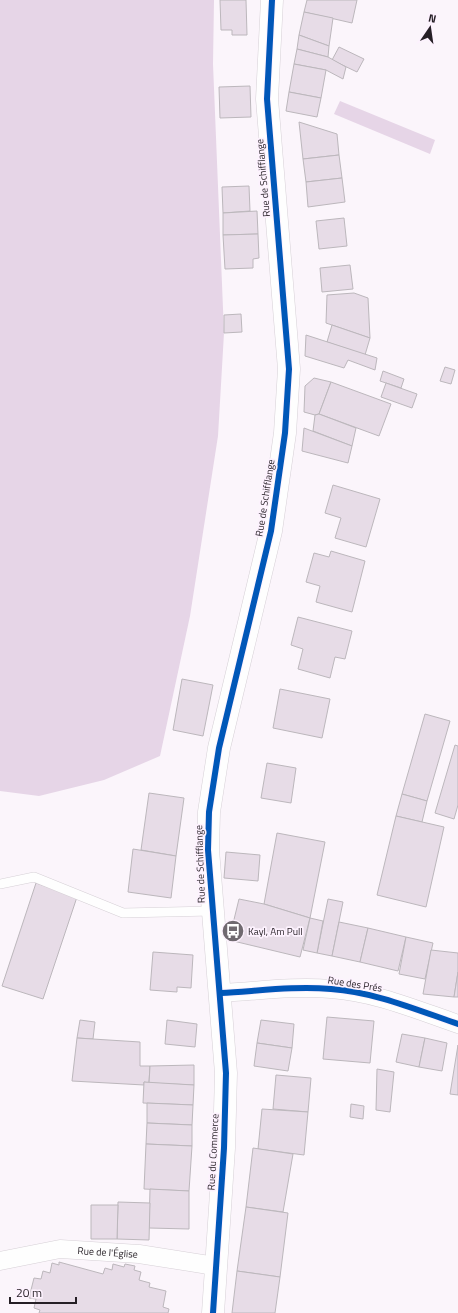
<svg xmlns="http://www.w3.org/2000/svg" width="458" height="1313" viewBox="0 0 458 1313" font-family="'Titillium Web',sans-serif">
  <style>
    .green { fill: #e6d5e7 }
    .building { fill: #e7dce7; stroke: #bcb7bc }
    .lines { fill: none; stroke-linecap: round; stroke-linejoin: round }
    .service-casing { stroke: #d6d0d6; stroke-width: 10 }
    .minor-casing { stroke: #d6d0d6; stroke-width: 19 }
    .tertiary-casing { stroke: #d6d0d6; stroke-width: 23 }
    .service { stroke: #fefefe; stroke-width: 9 }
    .minor { stroke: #fefefe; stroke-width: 18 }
    .tertiary { stroke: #fefefe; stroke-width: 22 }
    .cycleway-casing { stroke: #fdf2fe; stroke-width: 8 }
    .cycleway { stroke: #0057b8; stroke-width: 6 }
    .labels { text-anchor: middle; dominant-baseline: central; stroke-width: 3.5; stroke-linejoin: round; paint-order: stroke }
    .street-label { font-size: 10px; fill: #251f25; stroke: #fdf2fe }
    .poi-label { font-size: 10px; fill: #251f25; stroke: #fdf2fe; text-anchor: start }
  </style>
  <rect width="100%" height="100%" fill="#fbf5fb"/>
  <g class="green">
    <polygon points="0,0 214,0 213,64 224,333 218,436 190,616 160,756 104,780 39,796 0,791"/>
    <polygon points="340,101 435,140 430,154 334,114"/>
  </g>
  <g class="building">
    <polygon points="220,0 246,0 247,35 232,35 232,30 221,30"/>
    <polygon points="307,0 357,0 352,23 304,12"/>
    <polygon points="304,12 333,18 329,46 299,35"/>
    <polygon points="299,35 329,46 328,57 297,49"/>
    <polygon points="339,47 364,59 357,72 332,60"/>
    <polygon points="297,49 328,57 346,67 343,79 326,70 294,64"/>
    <polygon points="294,64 326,70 321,98 289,92"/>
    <polygon points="250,86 251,117 220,118 219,87"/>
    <polygon points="289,92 321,98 317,117 286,111"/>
    <polygon points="299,122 337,134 339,155 303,159"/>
    <polygon points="339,155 342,178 306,182 303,159"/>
    <polygon points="342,178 345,202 308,207 306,182"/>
    <polygon points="249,186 250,211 223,213 222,187"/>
    <polygon points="257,211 258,234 223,235 223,213"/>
    <polygon points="344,218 347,246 319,249 316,221"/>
    <polygon points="258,234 259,258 253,259 253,268 225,269 223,235"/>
    <polygon points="350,265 353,289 322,292 320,268"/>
    <polygon points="354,293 368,298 370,338 326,323 327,295"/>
    <polygon points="241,314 242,332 224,333 224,315"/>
    <polygon points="332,325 370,338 365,355 327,342"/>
    <polygon points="306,335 377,358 375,370 348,360 344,368 305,356"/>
    <polygon points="445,367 455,370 451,384 440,381"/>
    <polygon points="383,371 404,379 401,388 380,381"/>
    <polygon points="314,378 331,382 319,414 315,415 304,412 305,386"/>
    <polygon points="331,382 391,404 379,436 319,414"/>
    <polygon points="386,383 417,394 412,408 381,397"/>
    <polygon points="319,414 356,428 352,446 313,431 315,415"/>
    <polygon points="304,428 352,446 348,463 302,451"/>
    <polygon points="333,485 380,499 366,547 335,538 341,518 325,513"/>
    <polygon points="331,551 365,561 352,612 316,602 320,586 306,582 314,553 329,557"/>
    <polygon points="298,617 352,631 345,659 335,657 330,678 298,669 303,649 291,645"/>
    <polygon points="182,679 213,685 203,736 173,730"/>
    <polygon points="280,689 330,699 322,738 273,728"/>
    <polygon points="425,714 450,721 427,801 402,794"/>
    <polygon points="455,745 458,746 458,805 454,819 435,813"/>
    <polygon points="267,763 296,768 291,803 261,798"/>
    <polygon points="149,793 184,798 176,856 141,850"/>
    <polygon points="402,794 427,801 422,822 396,816"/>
    <polygon points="396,816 444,827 426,907 377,895"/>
    <polygon points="277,833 325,842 310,918 264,904"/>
    <polygon points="133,849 176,856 171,898 128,892"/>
    <polygon points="226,852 260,855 258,881 224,878"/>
    <polygon points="36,883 77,897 43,999 2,986"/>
    <polygon points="239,899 264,904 310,918 300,957 229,940"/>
    <polygon points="328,899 343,902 332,956 317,953"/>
    <polygon points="310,918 323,921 317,953 303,950"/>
    <polygon points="339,922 368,928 360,962 332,956"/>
    <polygon points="368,928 406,937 398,971 360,962"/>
    <polygon points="406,937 433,943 425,979 399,974"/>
    <polygon points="431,950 458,953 458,972 454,997 423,994"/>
    <polygon points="153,952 193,955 191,988 177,987 177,992 150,990"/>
    <polygon points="458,972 458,997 454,997"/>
    <polygon points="327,1017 374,1021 370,1063 323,1059"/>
    <polygon points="80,1020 95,1022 93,1039 77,1038"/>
    <polygon points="167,1020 197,1024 195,1047 165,1044"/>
    <polygon points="261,1020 294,1024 292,1048 257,1043"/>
    <polygon points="402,1034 425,1038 419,1067 396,1062"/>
    <polygon points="77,1038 140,1042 140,1066 150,1066 149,1083 144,1082 144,1085 72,1081"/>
    <polygon points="425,1038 447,1043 442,1071 419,1067"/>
    <polygon points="257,1043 292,1048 288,1071 254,1066"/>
    <polygon points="458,1045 458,1095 450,1094"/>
    <polygon points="194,1065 194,1085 149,1083 150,1066"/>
    <polygon points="377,1069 394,1072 390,1112 376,1110"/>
    <polygon points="276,1075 311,1078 308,1112 273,1109"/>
    <polygon points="144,1082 194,1085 193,1105 143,1103"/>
    <polygon points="147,1103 193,1105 192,1125 147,1123"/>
    <polygon points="351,1104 364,1106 363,1119 350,1117"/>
    <polygon points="262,1109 308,1112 304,1155 258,1149"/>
    <polygon points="147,1123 192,1125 192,1146 146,1144"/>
    <polygon points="146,1144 192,1146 189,1191 144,1189"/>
    <polygon points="253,1148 293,1154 283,1212 246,1207"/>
    <polygon points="150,1189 189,1191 189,1229 149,1228"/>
    <polygon points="118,1202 150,1203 149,1240 117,1239"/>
    <polygon points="91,1205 118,1205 117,1239 91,1239"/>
    <polygon points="246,1207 288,1213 280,1277 237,1271"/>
    <polygon points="59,1262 103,1274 105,1268 112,1270 113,1264 124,1267 125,1264 135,1266 134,1270 141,1272 139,1280 150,1283 149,1287 166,1291 163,1307 169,1309 168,1313 39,1313 40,1310 34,1308 36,1299 29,1298 34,1278 41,1279 43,1271 50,1273 52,1263 59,1265"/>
    <polygon points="237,1271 280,1277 275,1313 232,1313"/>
  </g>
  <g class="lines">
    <g class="service-casing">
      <polyline id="service" points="0,884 34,877 123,913 212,911"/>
    </g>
    <g class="minor-casing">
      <g id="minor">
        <path d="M221,993c37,-2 73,-7 110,-4 44,3 86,21 127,35"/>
        <path id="s1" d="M0,1261l60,-12 79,5 76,12"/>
      </g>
    </g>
    <g class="tertiary-casing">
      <polyline id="tertiary" points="213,1313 224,1148 226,1073 208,850 209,812 219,748 271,531 285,433 289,369 267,99 272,0"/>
    </g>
    <use href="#service" class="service"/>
    <use href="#minor" class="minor"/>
    <use href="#tertiary" class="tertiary"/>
    <g class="cycleway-casing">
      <g id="cycleway">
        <path d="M221,993c37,-2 73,-7 110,-4 44,3 86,21 127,35"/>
        <polyline points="213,1313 224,1148 226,1073 208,850 209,812 219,748 271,531 285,433 289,369 267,99 272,0"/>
      </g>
    </g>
    <use href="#cycleway" class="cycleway"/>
  </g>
  <defs>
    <g id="bus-disc" transform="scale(1.15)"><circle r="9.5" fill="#706a70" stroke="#fdf2fe"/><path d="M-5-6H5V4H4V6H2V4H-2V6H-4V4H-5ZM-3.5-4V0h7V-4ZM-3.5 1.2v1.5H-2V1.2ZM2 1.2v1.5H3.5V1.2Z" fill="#fff"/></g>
  </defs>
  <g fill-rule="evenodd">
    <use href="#bus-disc" x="233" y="931"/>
  </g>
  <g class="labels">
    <g class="street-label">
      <text transform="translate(263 178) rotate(-95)">Rue de Schifflange</text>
      <text transform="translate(265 498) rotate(-81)">Rue de Schifflange</text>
      <text transform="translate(200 864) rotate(-92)">Rue de Schifflange</text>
      <text transform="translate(355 984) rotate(9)">Rue des Prés</text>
      <text transform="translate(213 1152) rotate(-87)">Rue du Commerce</text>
      <text stroke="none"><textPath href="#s1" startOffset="109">Rue de l'Église</textPath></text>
    </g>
    <g class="poi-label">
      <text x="248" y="931">Kayl, Am Pull</text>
    </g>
  </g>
  <g transform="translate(430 28) rotate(13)" stroke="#fdf2fe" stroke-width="3" paint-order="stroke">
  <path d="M0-3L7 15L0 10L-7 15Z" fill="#251f25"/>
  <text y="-6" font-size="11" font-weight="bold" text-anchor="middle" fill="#251f25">N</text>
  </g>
  <path d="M10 1297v6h66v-6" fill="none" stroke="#251f25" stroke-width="2"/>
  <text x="16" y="1297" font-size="12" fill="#251f25" stroke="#fdf2fe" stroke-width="3" paint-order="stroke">20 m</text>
</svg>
